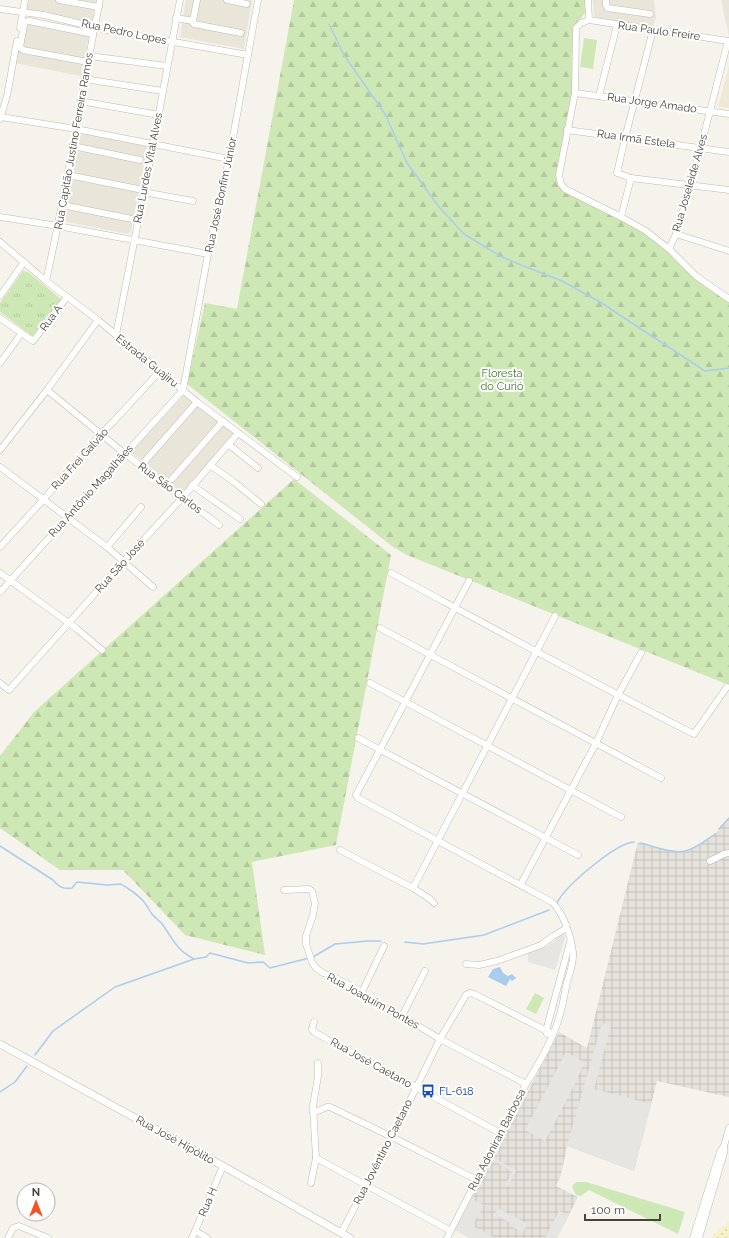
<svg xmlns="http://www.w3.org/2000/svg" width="729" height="1238" viewBox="0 0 729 1238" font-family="Raleway,sans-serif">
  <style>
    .residential { fill: #e9e5d9 }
    .industrial { fill: url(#industrial-grid) }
    .education { fill: #eee9d5 }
    .grass { fill: #cde8b5 }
    .forest { fill: url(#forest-firs) }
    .sand { fill: url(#sand-dots) }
    .park { fill: url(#park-tufts) }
    .parking { fill: #e7e5e2 }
    .water { fill: #aacdef }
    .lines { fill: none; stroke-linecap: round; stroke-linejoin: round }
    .stream { stroke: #aacdef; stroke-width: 1.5 }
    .minor-casing { stroke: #c1bbad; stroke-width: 7 }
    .tertiary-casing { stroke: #c1bbad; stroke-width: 8 }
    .minor { stroke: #fff; stroke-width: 6 }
    .tertiary { stroke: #fff; stroke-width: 7 }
    .labels { text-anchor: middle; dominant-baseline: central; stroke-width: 4; stroke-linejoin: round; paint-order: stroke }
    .street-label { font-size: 11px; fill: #494439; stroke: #fff }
    .park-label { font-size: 11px; fill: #437b2c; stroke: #fff }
    .transit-label { font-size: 11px; fill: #164399; stroke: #fff; text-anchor: start }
  </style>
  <defs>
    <pattern id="industrial-grid" width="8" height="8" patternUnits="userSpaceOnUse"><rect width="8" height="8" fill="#e5e2dc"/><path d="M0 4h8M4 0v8" fill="none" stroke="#c6c3be"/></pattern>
    <pattern id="forest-firs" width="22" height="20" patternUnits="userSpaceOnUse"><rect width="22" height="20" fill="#cde8b5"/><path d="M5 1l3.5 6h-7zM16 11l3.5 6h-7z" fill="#b2c89c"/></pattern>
    <pattern id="sand-dots" width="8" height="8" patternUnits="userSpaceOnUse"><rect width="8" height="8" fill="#f7f1c9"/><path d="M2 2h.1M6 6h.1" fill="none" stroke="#d5d0ad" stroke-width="1.8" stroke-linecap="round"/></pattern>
    <pattern id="park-tufts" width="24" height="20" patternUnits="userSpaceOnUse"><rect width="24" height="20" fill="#cde8b5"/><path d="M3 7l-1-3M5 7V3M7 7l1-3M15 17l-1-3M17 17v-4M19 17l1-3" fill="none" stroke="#b2c89c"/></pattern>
  </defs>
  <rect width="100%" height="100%" fill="#f5f3eb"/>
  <g class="residential">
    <polygon points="26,0 96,0 92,22 24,10"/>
    <polygon points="186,0 252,0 244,49 180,37"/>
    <polygon points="593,0 654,0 656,17 653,27 597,19 594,15"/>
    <polygon points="721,0 729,0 729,37"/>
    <polygon points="23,19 90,31 81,76 15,63"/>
    <polygon points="83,133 144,144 147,148 131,231 128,234 67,222 64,219 79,135"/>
    <polygon points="183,396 188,396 232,432 233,437 185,491 181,491 133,454 133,450"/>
  </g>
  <polygon class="industrial" points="729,818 729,1097 657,1081 634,1171 567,1146 561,1175 556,1186 578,1197 557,1238 470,1238 455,1230 559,1032 587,1048 638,842 662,849 677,852 685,851 698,846 715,834"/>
  <polygon class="education" points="729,66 729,108 718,107"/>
  <g class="grass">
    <polygon points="584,38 597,40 593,69 580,67"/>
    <polygon points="535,993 544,998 536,1014 526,1009"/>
    <polygon points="577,1182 586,1182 685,1212 678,1234 589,1190 581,1196 576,1195 572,1187 574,1184"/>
  </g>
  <g class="forest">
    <polygon points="294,0 586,0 587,11 575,25 573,95 559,187 631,222 674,251 694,274 729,297 729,685 407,555 393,547 187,384 205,303 237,309"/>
    <polygon points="294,479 391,555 336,845 252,862 265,955 185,935 123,870 60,870 0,828 0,756 34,712"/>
  </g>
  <polygon class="sand" points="729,1221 729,1238 711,1238"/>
  <polygon class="park" points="23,271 28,272 61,299 37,333 32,336 0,312 0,303"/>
  <g class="parking">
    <polygon points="563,933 565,938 555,970 528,962 528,953 549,945"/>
    <polygon points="602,1023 611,1025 594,1089 651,1104 634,1171 567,1146"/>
    <polygon points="566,1052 584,1062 576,1082 545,1141 525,1130"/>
    <polygon points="493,1158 516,1170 508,1187 505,1186 512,1172 508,1170 508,1168 492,1160"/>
    <polygon points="471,1199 484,1205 480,1212 483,1214 481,1218 477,1217 473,1226 495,1238 470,1238 455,1230"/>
    <polygon points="498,1208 528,1224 522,1233 513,1227 514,1225 496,1215 495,1217 493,1216"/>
    <polygon points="559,1211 569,1215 557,1238 545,1238"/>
  </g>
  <polygon class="water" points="500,967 503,973 508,976 512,974 516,978 512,981 510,979 506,986 488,977 493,969"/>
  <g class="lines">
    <g class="stream">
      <polyline points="329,24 344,55 385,114 407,163 439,207 464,234 500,256 516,263 562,281 600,302 705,371 729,368"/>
      <polyline points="719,829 729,818"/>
      <path d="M641,843c12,3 32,11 44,8 11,-2 21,-11 30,-17"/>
      <path d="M0,846l53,34c7,8 10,9 19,8l5,-6 30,3 14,-1c9,6 20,12 26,22 2,3 3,6 5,8 3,4 8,7 11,11 11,16 13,24 31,34"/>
      <path d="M557,903c8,-17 59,-60 77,-61"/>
      <polyline points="405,942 423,944 484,935 549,910"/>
      <polyline points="313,957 335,944 368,941 381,941"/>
      <polyline points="35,1055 53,1031 115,987 194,959 206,957 210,953 248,963 263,962 270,968 309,958"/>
      <polyline points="0,1092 15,1082 27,1066"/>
    </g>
    <g class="minor-casing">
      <g id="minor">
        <polyline points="59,0 99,7"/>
        <polyline points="197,0 193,21 194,24 241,33"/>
        <polyline points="227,0 247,4"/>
        <polyline points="588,0 589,20 581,23 576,28 575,93 559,175 561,184 565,189 621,217 646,231 669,249 696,276 729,299"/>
        <polyline points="606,0 606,5 608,8 650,14"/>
        <polyline points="0,9 44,15 111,31 248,55"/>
        <polyline points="176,18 193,21"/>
        <polyline points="589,20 729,41"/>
        <polyline points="20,28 25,0"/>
        <polyline points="653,30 625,138 617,173 631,178 729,190"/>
        <polyline points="89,56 167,66"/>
        <polyline points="88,62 23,50 20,47 24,25 25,22 29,21 93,34"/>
        <polyline points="84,79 163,91"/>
        <polyline points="575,93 729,114"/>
        <polyline points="599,96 617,25"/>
        <polyline points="80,101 159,115"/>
        <polyline points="1,117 76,129 229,159"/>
        <polyline points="0,119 7,96 17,41"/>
        <polyline points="567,130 729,152"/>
        <polyline points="73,146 140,160"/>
        <polyline points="68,175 138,189"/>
        <polyline points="143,192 193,201"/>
        <polyline points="62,205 132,219"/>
        <polyline points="0,217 58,226 208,254"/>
        <polyline points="621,217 631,178"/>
        <polyline points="676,234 729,251"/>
        <polyline points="0,242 46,281 98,320 197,402 297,477"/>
        <polyline points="669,249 676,234 691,185 728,41"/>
        <path d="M46,281c21,-93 35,-187 54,-281"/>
        <polyline points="0,296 24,262"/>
        <polyline points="0,318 33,341 67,297"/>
        <polyline points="116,335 153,145 180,0"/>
        <polyline points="0,363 21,334"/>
        <polyline points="47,390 124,453 219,525"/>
        <polyline points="228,444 258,468"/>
        <polyline points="0,450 47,390 98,320"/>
        <polyline points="145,461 197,402"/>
        <polyline points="210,465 234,482 261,504"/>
        <polyline points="0,467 107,547 153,587"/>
        <polyline points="172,479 223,421"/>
        <polyline points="192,485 240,519"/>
        <polyline points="0,547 43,500 101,434 114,421 160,371"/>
        <polyline points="107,547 141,507"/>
        <polyline points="0,573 77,629 102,650"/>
        <path d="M391,573c100,54 200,109 301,160l2,1 33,-47"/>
        <polyline points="0,592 183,390 208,254 229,159 258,0"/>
        <polyline points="380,628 661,778"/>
        <polyline points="0,683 9,690 123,562 183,497 238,433"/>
        <polyline points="370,683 621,817"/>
        <polyline points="358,738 578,855"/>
        <polyline points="340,850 413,888 430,899 434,903"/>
        <polyline points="710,861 724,854 729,853"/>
        <polyline points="521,884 596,743 618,695 641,653"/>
        <polyline points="413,888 555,616"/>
        <polyline points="284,890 309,889 312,891 315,903 313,915 306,936 306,944 312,962 316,968 323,973 332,976 362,992 368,1000 402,1016 440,1039 526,1084"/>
        <polyline points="466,964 479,965 497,961 541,945 553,936 567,928"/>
        <polyline points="362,992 384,946"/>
        <polyline points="402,1016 425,971"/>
        <polyline points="314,1022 312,1029 314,1032 502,1134"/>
        <polyline points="547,1034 546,1031 570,942"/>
        <polyline points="313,1113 327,1107 330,1107 392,1137 477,1180"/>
        <polyline points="316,1158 451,1231"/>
        <polyline points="311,1183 316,1158 313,1106 318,1076 318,1063"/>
        <polyline points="196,1231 207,1238"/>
        <polyline points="341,1233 392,1137 440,1039 466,995 470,993 474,994 553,1034"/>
        <polyline points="8,1238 13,1228 19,1226 48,1238"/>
        <polyline points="192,1238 223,1166"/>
        <path d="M447,1238l79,-154c12,-19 24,-39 31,-60 5,-13 7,-28 10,-42 3,-9 7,-20 6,-30 -2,-16 -9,-38 -21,-50l-194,-104 -2,-3 113,-214"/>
        <polyline points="693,1238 720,1152 724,1146"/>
        <polyline points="699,1238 724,1153 724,1146 729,1128"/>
      </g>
    </g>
    <g class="tertiary-casing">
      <polyline id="tertiary" points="0,1044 223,1166 350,1238"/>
    </g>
    <use href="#minor" class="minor"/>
    <use href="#tertiary" class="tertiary"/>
  </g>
  <defs>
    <g id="bus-bare" transform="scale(1.08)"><path d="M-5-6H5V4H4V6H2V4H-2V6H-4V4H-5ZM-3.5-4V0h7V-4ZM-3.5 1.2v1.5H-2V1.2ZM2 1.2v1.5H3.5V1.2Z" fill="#1a4fb4" stroke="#fff" stroke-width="2.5" paint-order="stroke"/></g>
  </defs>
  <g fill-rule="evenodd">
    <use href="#bus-bare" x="428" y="1091"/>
  </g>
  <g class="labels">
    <g class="street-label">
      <text transform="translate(659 31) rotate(8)">Rua Paulo Freire</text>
      <text transform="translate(124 32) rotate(12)">Rua Pedro Lopes</text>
      <text transform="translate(652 103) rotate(8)">Rua Jorge Amado</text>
      <text transform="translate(636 139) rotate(8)">Rua Irmã Estela</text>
      <text transform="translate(74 141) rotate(-80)">Rua Capitão Justino Ferreira Ramos</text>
      <text transform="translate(148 168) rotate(-79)">Rua Lurdes Vítal Alves</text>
      <text transform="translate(690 183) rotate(-74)">Rua Joseleide Alves</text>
      <text transform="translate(221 195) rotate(-78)">Rua José Bonfim Júnior</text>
      <text transform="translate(51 318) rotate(-54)">Rua A</text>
      <text transform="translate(147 361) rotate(39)">Estrada Guajiru</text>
      <text transform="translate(80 459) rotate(-48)">Rua Frei Galvão</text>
      <text transform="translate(170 488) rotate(37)">Rua São Carlos</text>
      <text transform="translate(91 491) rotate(-48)">Rua Antônio Magalhães</text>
      <text transform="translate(120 566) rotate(-48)">Rua São José</text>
      <text transform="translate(373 1001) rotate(29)">Rua Joaquim Pontes</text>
      <text transform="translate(371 1063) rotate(29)">Rua José Caetano</text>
      <text transform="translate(175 1140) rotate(29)">Rua José Hipólito</text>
      <text transform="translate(497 1140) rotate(-63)">Rua Adoniran Barbosa</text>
      <text transform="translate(383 1152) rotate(-63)">Rua Jovêntino Caetano</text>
      <text transform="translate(208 1202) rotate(-67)">Rua H</text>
    </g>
    <g class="park-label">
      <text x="502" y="373">Floresta<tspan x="502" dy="13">do Curió</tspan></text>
    </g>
    <g class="transit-label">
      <text x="439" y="1091">FL-618</text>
    </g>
  </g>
  <g transform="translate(36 1202)"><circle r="19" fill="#ffffff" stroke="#b6b4b0"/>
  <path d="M0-3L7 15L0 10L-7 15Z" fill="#f55322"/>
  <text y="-6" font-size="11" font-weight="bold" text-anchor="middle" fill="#494439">N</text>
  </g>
  <path d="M585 1214v6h75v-6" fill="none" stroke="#494439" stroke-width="2"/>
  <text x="591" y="1214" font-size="12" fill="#494439" stroke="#ffffff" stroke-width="3" paint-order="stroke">100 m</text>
</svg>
